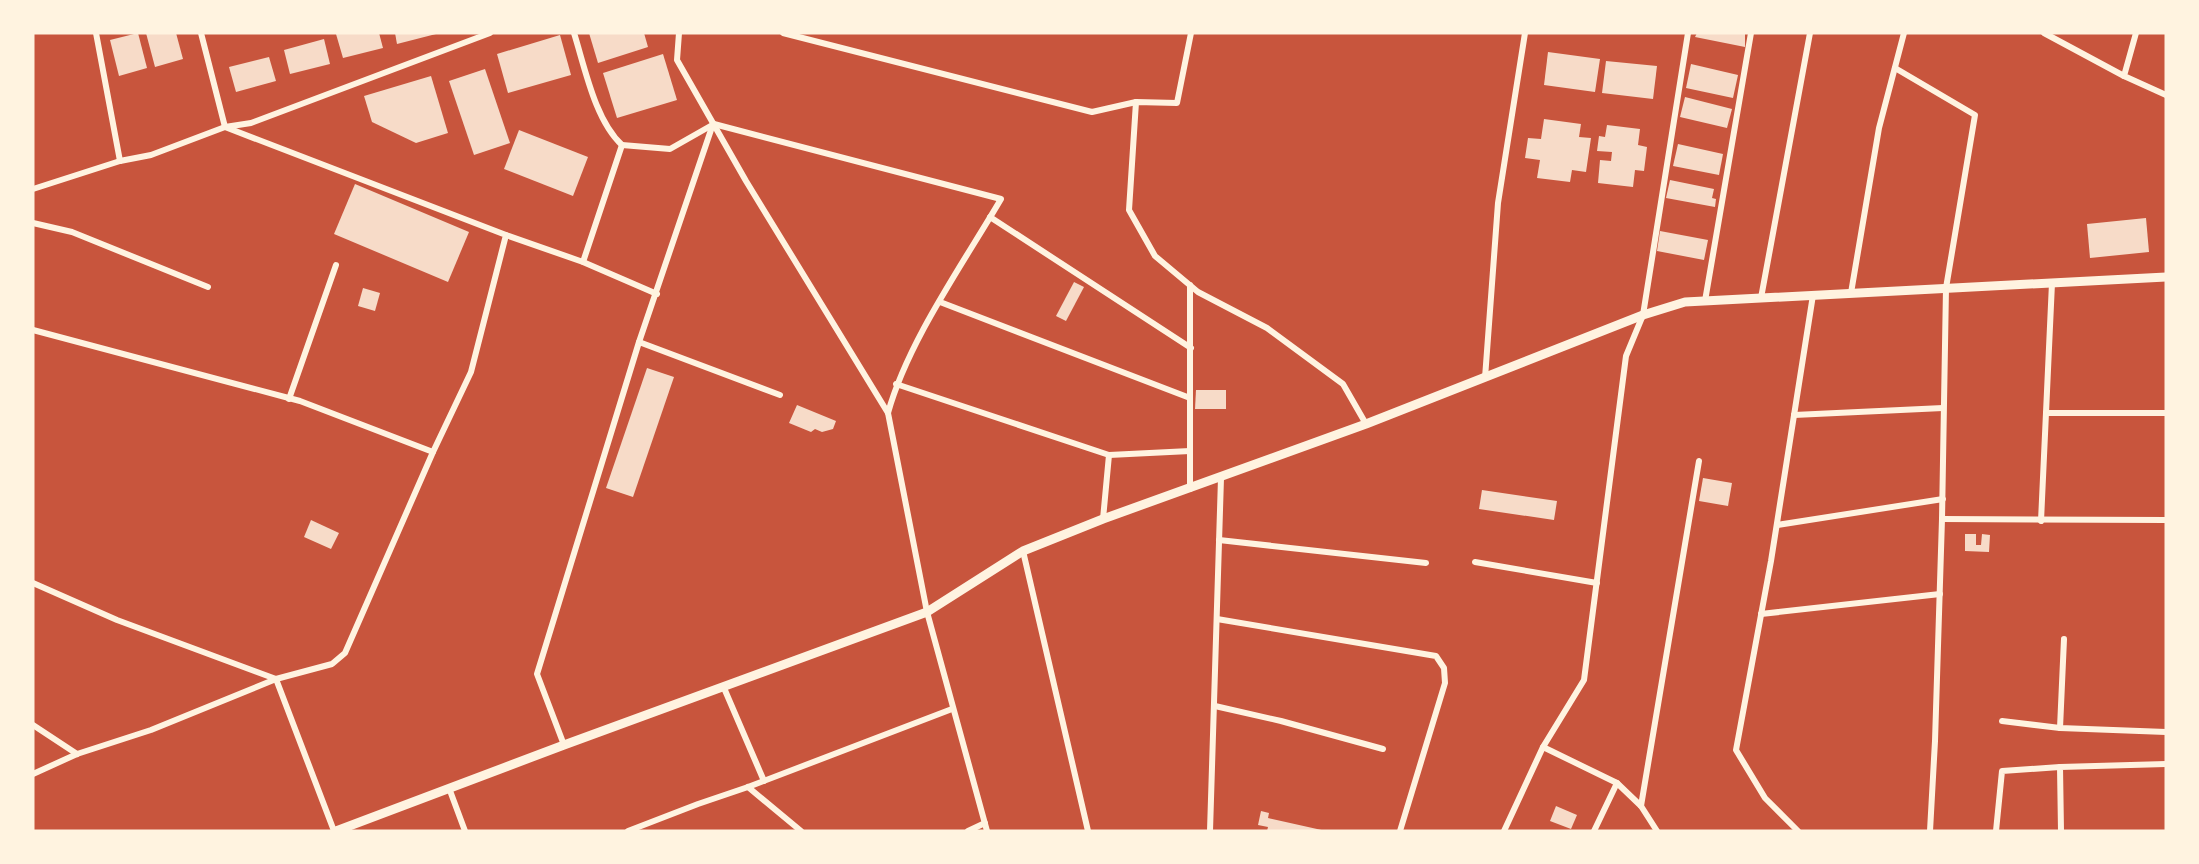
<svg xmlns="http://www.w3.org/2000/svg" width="2199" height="864" viewBox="0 0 2199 864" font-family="'Exo 2',sans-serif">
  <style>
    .building { fill: #f7dbc8 }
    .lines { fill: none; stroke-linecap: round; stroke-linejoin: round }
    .minor { stroke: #fff3e0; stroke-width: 6 }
    .tertiary { stroke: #fff3e0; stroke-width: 9 }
  </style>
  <rect width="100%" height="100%" fill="#c8553d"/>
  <g class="building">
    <polygon points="138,33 147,68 119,76 110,40"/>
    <polygon points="146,33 176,33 183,59 155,67"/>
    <polygon points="379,33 383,48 343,58 336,34"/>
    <polygon points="395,33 435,33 436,34 397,44"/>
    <polygon points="589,33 644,33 648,47 598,63"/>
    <polygon points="1697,33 1745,33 1745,47 1695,37"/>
    <polygon points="560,35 571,75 508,93 497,54"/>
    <polygon points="324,39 330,64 290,74 284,50"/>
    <polygon points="1548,52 1600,59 1595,92 1544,85"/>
    <polygon points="663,54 677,100 617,118 603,73"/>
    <polygon points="269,57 276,81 236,92 229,67"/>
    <polygon points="1606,61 1657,66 1653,99 1602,93"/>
    <polygon points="1691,64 1738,75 1733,98 1686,88"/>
    <polygon points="485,69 510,143 474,155 449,81"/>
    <polygon points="431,76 448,133 416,143 372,122 364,96"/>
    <polygon points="1685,97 1732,109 1727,128 1680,117"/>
    <polygon points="1544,119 1581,124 1579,137 1591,138 1586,172 1572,170 1570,182 1537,178 1540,160 1525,158 1528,138 1541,139"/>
    <polygon points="1607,125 1640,129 1638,145 1647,147 1644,171 1635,170 1633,187 1598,183 1600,160 1611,161 1612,152 1597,151 1599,136 1605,137"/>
    <polygon points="519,130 588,157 573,196 504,169"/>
    <polygon points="1678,144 1723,154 1719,175 1673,166"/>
    <polygon points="1670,180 1714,189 1712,198 1716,199 1715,207 1666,198"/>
    <polygon points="355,184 469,232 448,282 334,234"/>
    <polygon points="2146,218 2149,252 2090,258 2087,224"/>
    <polygon points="1660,231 1708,240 1704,260 1657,251"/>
    <polygon points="1074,282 1084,287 1066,321 1056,316"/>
    <polygon points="363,288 380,293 375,311 358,306"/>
    <polygon points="647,368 674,377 633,497 606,488"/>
    <polygon points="1196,390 1226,390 1226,409 1195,409"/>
    <polygon points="797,405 836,421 833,429 822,432 815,429 811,432 789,423"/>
    <polygon points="1703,478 1732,483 1728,506 1699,501"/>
    <polygon points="1482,490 1557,501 1554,520 1479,509"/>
    <polygon points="311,520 339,533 331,549 304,537"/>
    <polygon points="1965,534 1976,534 1976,545 1981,545 1982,534 1990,535 1989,552 1965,551"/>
    <polygon points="1556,806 1577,815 1571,829 1550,821"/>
    <polygon points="1261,811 1269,813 1268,818 1326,831 1267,831 1268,827 1258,825"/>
  </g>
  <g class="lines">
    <g class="minor">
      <polyline points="96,33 120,161"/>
      <path d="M574,33c11,35 21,87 48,112"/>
      <polyline points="679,33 677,60 746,181 888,413 927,612 987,831"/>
      <polyline points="783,33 1092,112 1136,102 1177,103 1191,33"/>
      <polyline points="2044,33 2124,76"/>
      <polyline points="2136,33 2124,76 2166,95"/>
      <polyline points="1895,68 1975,115 1946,288 1942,519 1935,741 1930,831"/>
      <polyline points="1136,102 1129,210 1155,256 1198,292 1267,328 1343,384 1366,424"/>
      <polyline points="33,189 120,161 151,155 225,127 251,123 490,33"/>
      <polyline points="990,217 1191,348"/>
      <polyline points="33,223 72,232 208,287"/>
      <polyline points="506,235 583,262 657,294"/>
      <path d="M583,262l39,-117 48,4 44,-25 287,75c-38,65 -93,142 -113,214"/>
      <polyline points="1190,285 1190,489"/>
      <polyline points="1851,293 1879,128 1904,33"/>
      <polyline points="1761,298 1810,33"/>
      <polyline points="1705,301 1751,33"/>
      <polyline points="940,302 1190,398"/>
      <polyline points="33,330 300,401 433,452"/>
      <polyline points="639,342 780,395"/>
      <polyline points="1485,378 1498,203 1525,33"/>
      <polyline points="896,384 1109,455 1190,451"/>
      <polyline points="289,399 336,265"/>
      <polyline points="2046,413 2166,413"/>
      <polyline points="1794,415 1943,408"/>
      <polyline points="1103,519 1109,455"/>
      <polyline points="1942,519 2166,520"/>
      <polyline points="2041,521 2052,283"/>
      <polyline points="1777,525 1943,499"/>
      <polyline points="1219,540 1426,563"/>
      <polyline points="1023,551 1088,831"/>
      <polyline points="1475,562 1597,583"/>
      <polyline points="33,583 117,620 276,679 334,831"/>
      <polyline points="1761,614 1940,594"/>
      <polyline points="1217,619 1436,656 1444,668 1445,683 1400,831"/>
      <polyline points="2064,639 2060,728 2166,732"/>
      <polyline points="724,688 764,781"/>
      <polyline points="1215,706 1281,721 1383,749"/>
      <polyline points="2002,721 2060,728"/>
      <polyline points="33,725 77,754"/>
      <polyline points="564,745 537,674 639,342 713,124"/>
      <polyline points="33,774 77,754 151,730 276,679 332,664 345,653 433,452 471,372 506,235 225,127 201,33"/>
      <polyline points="748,787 801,831"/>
      <polyline points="449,788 465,831"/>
      <polyline points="1641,806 1699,461"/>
      <polyline points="628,831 698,804 748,787 952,709"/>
      <polyline points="968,831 985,823"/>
      <polyline points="1210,831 1221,478"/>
      <polyline points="1504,831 1543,747"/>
      <polyline points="1594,831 1617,783"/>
      <polyline points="1657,831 1641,806 1617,783 1543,747 1584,680 1626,356 1643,315 1688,33"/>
      <polyline points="1798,831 1765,798 1736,750 1771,561 1813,295"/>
      <polyline points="1996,831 2002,771 2060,767"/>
      <polyline points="2061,831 2060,767 2166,764"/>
    </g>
    <polyline class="tertiary" points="336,831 564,745 927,612 1023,551 1103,519 1366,424 1643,315 1685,302 2166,277"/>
  </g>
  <rect width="2199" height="864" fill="none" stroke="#fff3e0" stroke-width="69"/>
</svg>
